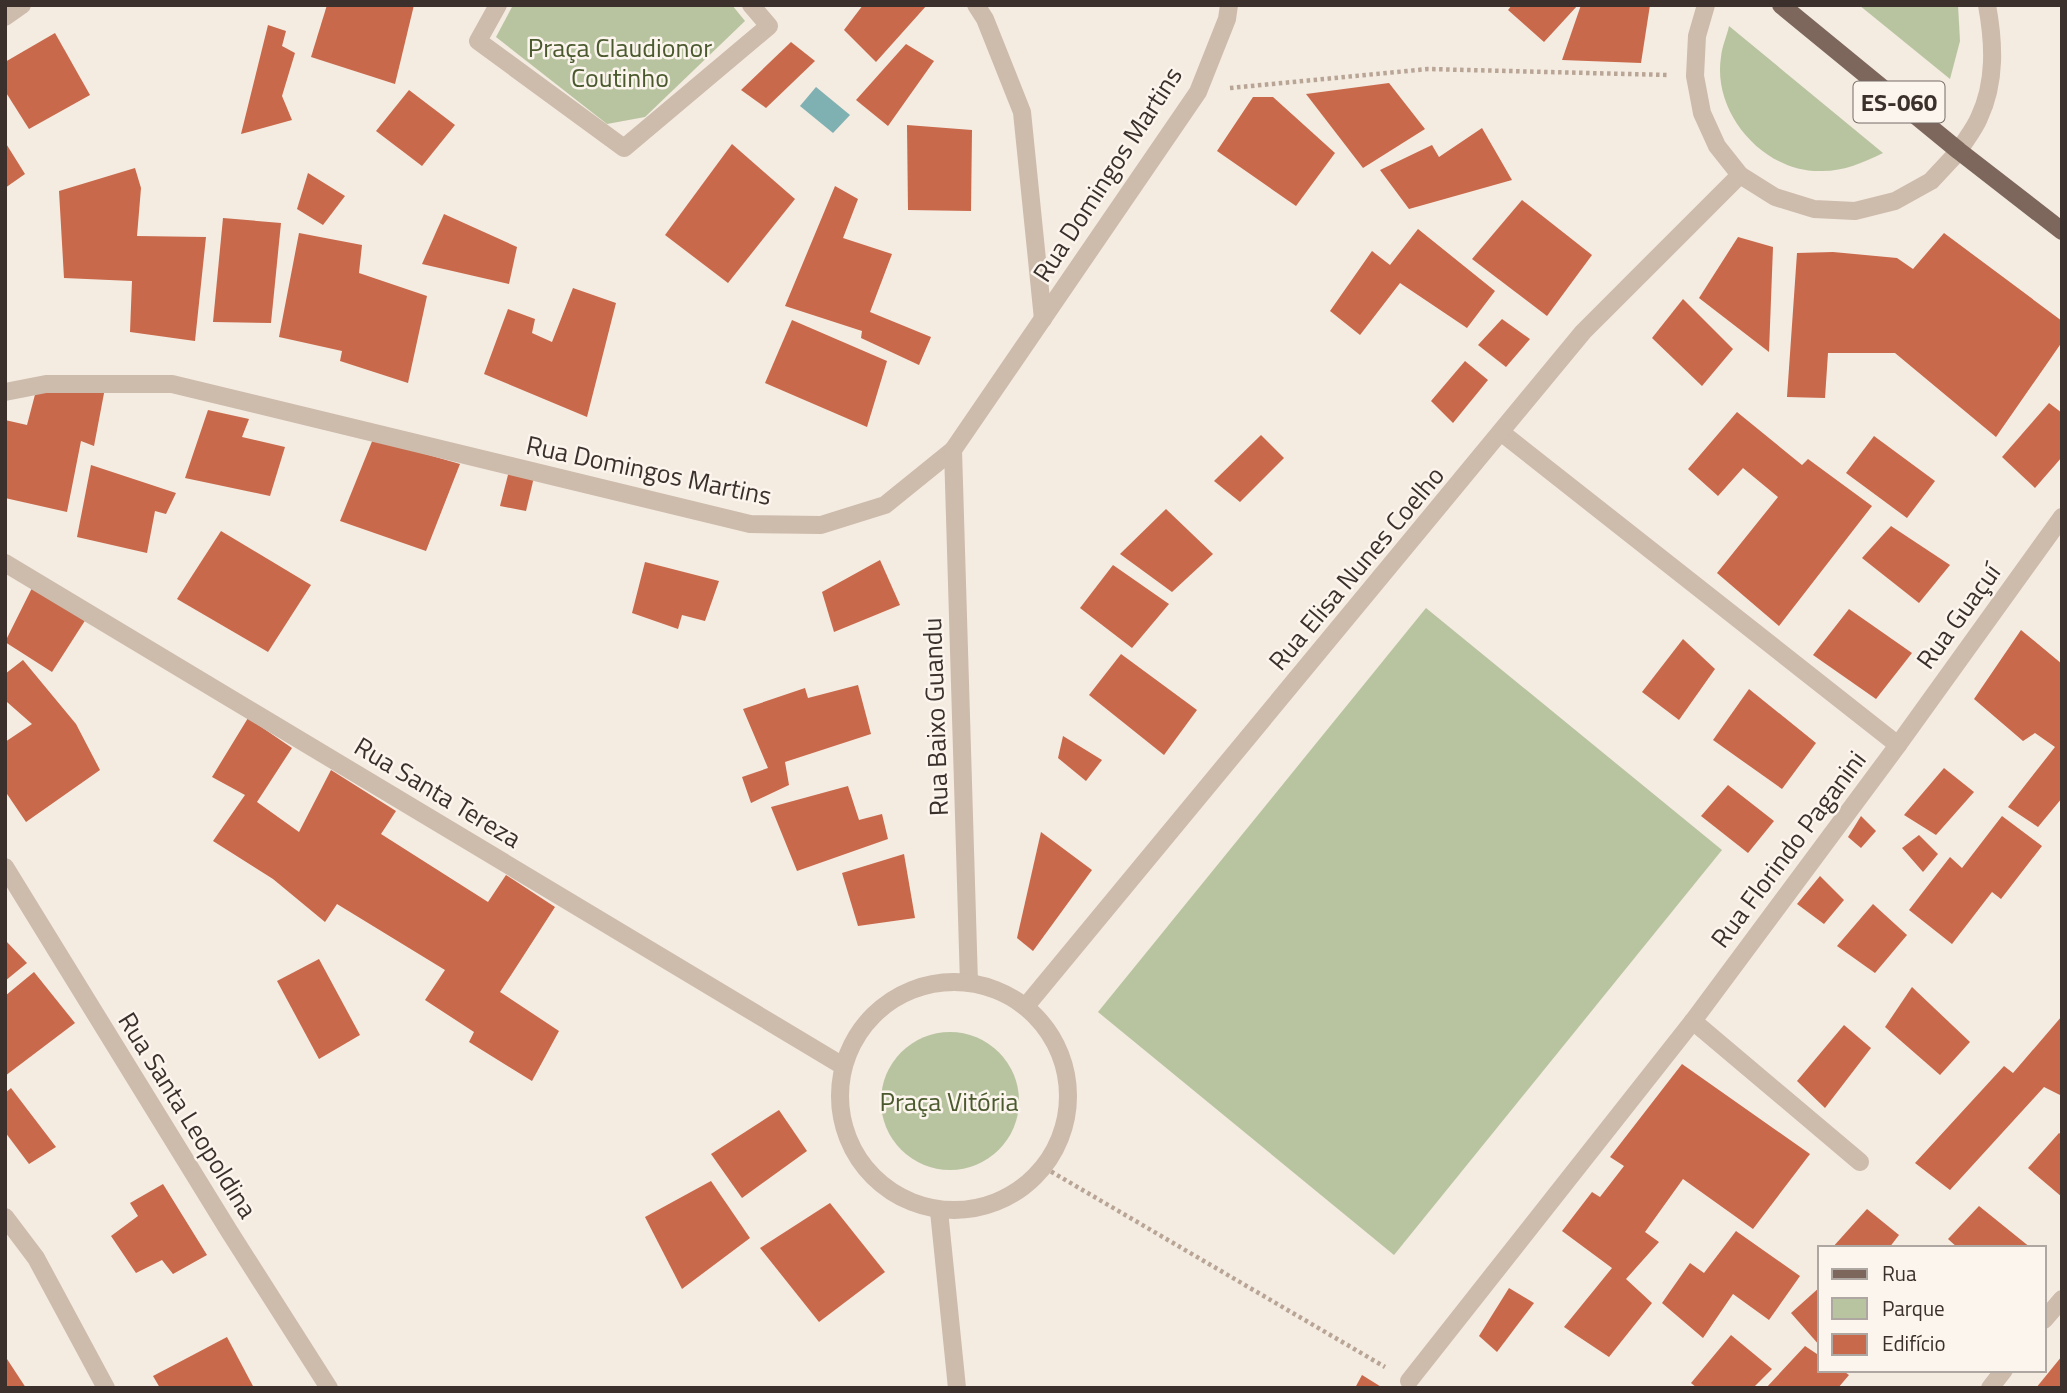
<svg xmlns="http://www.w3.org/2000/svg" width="2067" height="1393" viewBox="0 0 2067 1393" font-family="'Titillium Web',sans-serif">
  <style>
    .green { fill: #b8c4a0 }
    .water { fill: #7fb0b2 }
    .building { fill: #c8694b }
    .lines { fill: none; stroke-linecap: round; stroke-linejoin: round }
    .path { stroke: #b9a596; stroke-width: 4.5; stroke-dasharray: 3.5 3.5; stroke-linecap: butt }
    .minor { stroke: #cdbbac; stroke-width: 18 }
    .tertiary { stroke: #cdbbac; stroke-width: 18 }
    .primary { stroke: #7d675c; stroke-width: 18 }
    .labels { text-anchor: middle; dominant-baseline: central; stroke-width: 5; stroke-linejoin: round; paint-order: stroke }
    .shield { fill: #fbf5ee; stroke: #756b66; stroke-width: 2 }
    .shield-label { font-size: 24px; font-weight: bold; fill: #3b302b }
    .park-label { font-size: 26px; fill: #4a5a2e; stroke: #fbf5ee }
    .street-label { font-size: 26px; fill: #3b302b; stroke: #fbf5ee }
  </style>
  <rect width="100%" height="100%" fill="#f4ebe1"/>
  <g class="green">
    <polygon points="513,5 732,5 745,21 645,117 607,124 496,37"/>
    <polygon points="1859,5 1958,5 1960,41 1950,79"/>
    <path d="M1729,26l154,127c-21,10 -38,18 -61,18 -58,2 -110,-58 -101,-114 1,-11 6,-21 8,-31z"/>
    <polygon points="1426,608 1722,850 1394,1255 1098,1012"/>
    <circle cx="950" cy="1101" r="69"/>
  </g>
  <polygon class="water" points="816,87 850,115 833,133 800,106"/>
  <g class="building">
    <polygon points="327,5 414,5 395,84 311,57"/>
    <polygon points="863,5 927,5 876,62 844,30"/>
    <polygon points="1512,5 1578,5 1544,42 1508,10"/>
    <polygon points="1581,5 1650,5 1641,63 1562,60"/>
    <polygon points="268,25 286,31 282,46 295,53 282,96 292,120 241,134"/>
    <polygon points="55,33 90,95 29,129 5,91 5,62"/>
    <polygon points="791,42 815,61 766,108 741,90"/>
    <polygon points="906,44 934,61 888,126 856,100"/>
    <polygon points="1389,83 1425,129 1363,168 1306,94"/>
    <polygon points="409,90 455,125 422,166 376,131"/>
    <polygon points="1253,97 1273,97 1335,153 1296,206 1217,151"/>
    <polygon points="907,125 972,130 971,211 908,210"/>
    <polygon points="1482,128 1512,180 1409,209 1380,170 1432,145 1439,157"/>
    <polygon points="5,142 25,174 5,188"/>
    <polygon points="732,144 795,199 728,283 665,235"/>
    <polygon points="135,168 141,188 137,236 206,237 195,341 130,332 132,281 64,278 59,191"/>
    <polygon points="308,173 345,196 323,225 297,209"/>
    <polygon points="835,186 858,199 843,238 892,254 870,312 931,337 919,365 861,338 862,331 785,306"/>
    <polygon points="1522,200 1592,255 1547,316 1472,259"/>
    <polygon points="444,214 517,247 509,284 422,264"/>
    <polygon points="223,218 281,223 271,323 213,322"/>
    <polygon points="1418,229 1495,291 1467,328 1400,283 1360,335 1330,311 1372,251 1390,265"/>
    <polygon points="299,233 362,245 359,273 427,296 408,383 340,361 342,351 279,337"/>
    <polygon points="1944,233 2062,321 2062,342 1996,437 1895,353 1828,353 1825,398 1787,397 1797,253 1833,252 1897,258 1913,269"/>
    <polygon points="1738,237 1773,247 1769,352 1699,298"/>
    <polygon points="573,288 616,303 587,417 484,374 508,309 535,319 532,333 552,342"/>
    <polygon points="1683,299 1733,349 1702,386 1652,338"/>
    <polygon points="1502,319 1530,339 1506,367 1478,345"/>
    <polygon points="792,320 887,361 867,427 765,383"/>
    <polygon points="1465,361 1488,380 1453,423 1431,401"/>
    <polygon points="37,387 105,388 94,446 81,441 67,512 5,498 5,420 27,425"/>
    <polygon points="2049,403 2062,413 2062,457 2035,488 2002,457"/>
    <polygon points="208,410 249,419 242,437 285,447 270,496 185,478"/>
    <polygon points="1737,412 1802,465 1808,459 1872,506 1779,626 1717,573 1778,497 1743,468 1718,496 1688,469"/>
    <polygon points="1261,435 1284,458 1240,502 1214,481"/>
    <polygon points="1874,436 1935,481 1907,518 1846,473"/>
    <polygon points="373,439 460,464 426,551 340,521"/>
    <polygon points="91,465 176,493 166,514 155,511 147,553 77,537"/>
    <polygon points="509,471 534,477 526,511 500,506"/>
    <polygon points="1166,509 1213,554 1172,592 1120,554"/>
    <polygon points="1891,526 1950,565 1919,603 1862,558"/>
    <polygon points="221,531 311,585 268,652 177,599"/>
    <polygon points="880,560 900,605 834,632 822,592"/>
    <polygon points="645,562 719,581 705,621 682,615 678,629 632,613"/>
    <polygon points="1113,565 1169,604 1132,648 1080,608"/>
    <polygon points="33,586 86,619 52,672 5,642"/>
    <polygon points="1849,609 1912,653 1876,699 1813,655"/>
    <polygon points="2021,630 2062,664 2062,798 2038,827 2008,807 2055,747 2035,733 2023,741 1974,699"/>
    <polygon points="1683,639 1715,669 1679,720 1642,692"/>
    <polygon points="1121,654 1197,710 1164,755 1089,695"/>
    <polygon points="23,660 76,724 100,770 26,822 5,791 5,742 32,724 7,702 5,703 5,674"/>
    <polygon points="858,685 871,734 785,762 789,785 751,803 742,777 768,768 743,709 805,688 808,698"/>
    <polygon points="1749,689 1816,743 1782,789 1713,740"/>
    <polygon points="248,718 292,748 257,802 299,832 331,770 396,811 381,834 488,902 506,875 555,907 500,992 559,1031 532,1081 469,1042 474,1032 425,1000 445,970 337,904 325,922 273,879 213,841 245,795 212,777"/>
    <polygon points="1063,736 1102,760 1086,781 1058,758"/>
    <polygon points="1944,768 1974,792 1936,835 1904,815"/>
    <polygon points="1728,785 1774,821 1748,853 1701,816"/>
    <polygon points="848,786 859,820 882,814 888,839 797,871 771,807"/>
    <polygon points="1861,816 1876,831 1861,848 1848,837"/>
    <polygon points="2002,816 2042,846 2001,899 1992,892 1952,944 1909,910 1950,857 1962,868"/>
    <polygon points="1041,832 1092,870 1033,951 1017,938"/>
    <polygon points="1919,835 1938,854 1923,872 1902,848"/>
    <polygon points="904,854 915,918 858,926 842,873"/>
    <polygon points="1820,876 1844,900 1824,924 1797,904"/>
    <polygon points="1873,904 1907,935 1875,973 1837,946"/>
    <polygon points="5,940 27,963 5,981"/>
    <polygon points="319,959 360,1035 319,1059 277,981"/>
    <polygon points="34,972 75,1023 5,1076 5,996"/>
    <polygon points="1912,987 1970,1042 1940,1075 1885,1027"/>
    <polygon points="2062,1016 2062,1096 2044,1087 1950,1190 1915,1163 2004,1066 2013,1073"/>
    <polygon points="1844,1025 1871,1048 1825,1108 1797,1081"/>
    <polygon points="1682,1064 1810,1154 1753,1229 1683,1179 1645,1232 1659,1242 1626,1279 1652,1303 1609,1357 1564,1327 1612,1268 1562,1231 1592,1192 1600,1197 1624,1166 1610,1157"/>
    <polygon points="11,1088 56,1147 29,1164 5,1132 5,1093"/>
    <polygon points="779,1110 807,1151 742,1198 711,1154"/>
    <polygon points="2059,1133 2062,1135 2062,1197 2028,1168"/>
    <polygon points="711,1181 750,1238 682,1289 645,1217"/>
    <polygon points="163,1184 207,1255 173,1274 162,1260 136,1273 111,1236 138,1216 130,1203"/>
    <polygon points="830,1203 885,1272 819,1322 760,1248"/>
    <polygon points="1979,1206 2031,1248 1958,1248 1948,1239"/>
    <polygon points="1867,1209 1899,1235 1889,1248 1832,1248"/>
    <polygon points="1736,1231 1800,1276 1769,1320 1733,1294 1703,1338 1662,1303 1690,1263 1704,1273"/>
    <polygon points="1820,1287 1820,1346 1791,1313"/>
    <polygon points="1509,1288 1534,1303 1497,1352 1479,1336"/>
    <polygon points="1731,1335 1772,1369 1753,1388 1697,1388 1691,1383"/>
    <polygon points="227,1337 254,1388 160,1388 153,1376"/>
    <polygon points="1805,1346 1820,1356 1820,1370 1842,1370 1849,1375 1838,1388 1766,1388"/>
    <polygon points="5,1356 26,1388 5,1388"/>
    <polygon points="2062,1356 2062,1388 2036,1388"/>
    <polygon points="1362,1375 1383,1388 1355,1388"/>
  </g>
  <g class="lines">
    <g class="path">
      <polyline points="1230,88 1428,69 1668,75"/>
      <polyline points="1045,1168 1385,1367"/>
    </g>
    <g class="minor">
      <polyline points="498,5 478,41 624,148 769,26 751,5"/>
      <polyline points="976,5 985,19 1022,112 1043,319"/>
      <polyline points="5,17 22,5"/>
      <path d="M1959,151c6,-11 15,-21 20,-33 17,-36 15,-75 8,-113"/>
      <polyline points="5,392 46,384 172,384 750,524 821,525 885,505 953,450 1198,92 1227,19 1229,5"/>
      <polyline points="1502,433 1898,745"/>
      <polyline points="953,450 969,983"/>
      <polyline points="5,563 843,1066"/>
      <polyline points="5,867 229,1231 329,1388"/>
      <polyline points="1693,1021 1860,1162"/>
      <polyline points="5,1217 36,1258 106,1388"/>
      <polyline points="2044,1320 2062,1299"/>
      <polyline points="1409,1381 1693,1021 1898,745 2062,517"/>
      <polyline points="1990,1388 2004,1370"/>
    </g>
    <g class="tertiary">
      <polyline points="1706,5 1697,36 1695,76 1702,113 1717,146 1740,175 1775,197 1814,209 1855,211 1895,201 1931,181 1959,151"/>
      <circle cx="954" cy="1096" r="114"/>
      <polyline points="1026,1006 1583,332 1740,175"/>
      <polyline points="939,1211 957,1388"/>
    </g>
    <polyline class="primary" points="1781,5 1959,151 2062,231"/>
  </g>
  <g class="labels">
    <rect class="shield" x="1853.5" y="81.5" width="91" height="41" rx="5"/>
    <g class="shield-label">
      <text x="1899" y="102">ES-060</text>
    </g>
    <g class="park-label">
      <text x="620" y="47">Praça Claudionor<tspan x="620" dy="30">Coutinho</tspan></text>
      <text x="949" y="1101">Praça Vitória</text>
    </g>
    <g class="street-label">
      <text transform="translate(1107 174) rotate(-57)">Rua Domingos Martins</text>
      <text transform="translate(649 470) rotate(12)">Rua Domingos Martins</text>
      <text transform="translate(1356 568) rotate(-50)">Rua Elisa Nunes Coelho</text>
      <text transform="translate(1958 616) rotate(-54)">Rua Guaçuí</text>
      <text transform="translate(935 717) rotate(-92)">Rua Baixo Guandu</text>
      <text transform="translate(438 792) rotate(31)">Rua Santa Tereza</text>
      <text transform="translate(1788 849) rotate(-53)">Rua Florindo Paganini</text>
      <text transform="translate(188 1115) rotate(58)">Rua Santa Leopoldina</text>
    </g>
  </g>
  <rect width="2067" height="1393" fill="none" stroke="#3b302b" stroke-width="14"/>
  <rect x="1818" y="1246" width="228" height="126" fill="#fbf5ee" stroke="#aea6a0" stroke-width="2"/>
  <rect x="1832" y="1269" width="35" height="10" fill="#7d675c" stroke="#aea6a0" stroke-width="2"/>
  <text x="1882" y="1281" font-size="21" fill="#3b302b">Rua</text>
  <rect x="1832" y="1298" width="35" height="21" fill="#b8c4a0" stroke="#aea6a0" stroke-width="2"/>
  <text x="1882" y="1316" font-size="21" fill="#3b302b">Parque</text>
  <rect x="1832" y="1334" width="35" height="21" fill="#c8694b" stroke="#aea6a0" stroke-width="2"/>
  <text x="1882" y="1351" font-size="21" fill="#3b302b">Edifício</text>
</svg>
